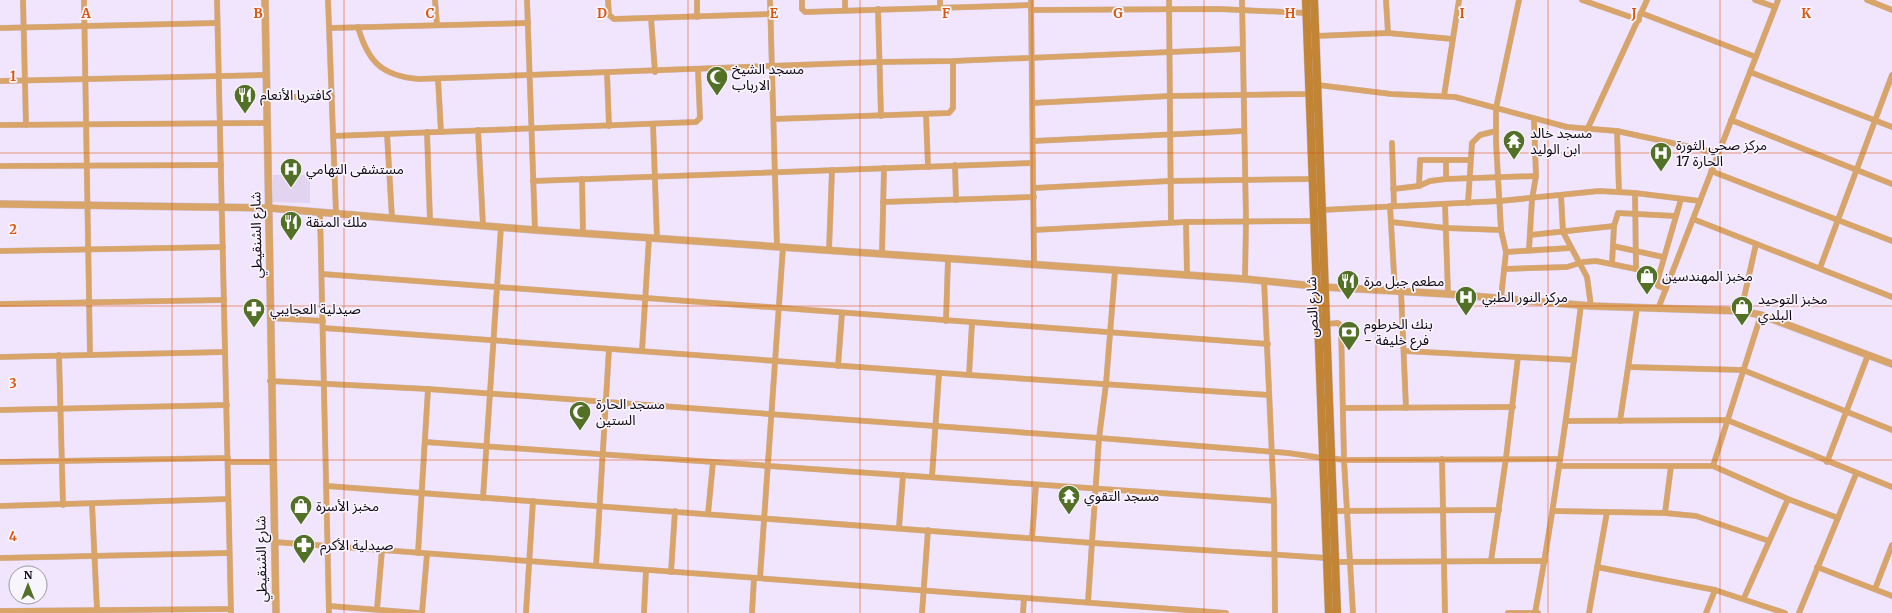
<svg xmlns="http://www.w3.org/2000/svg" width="1892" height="613" viewBox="0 0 1892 613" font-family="Merriweather,'Noto Sans Arabic',serif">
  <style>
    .built { fill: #e2d3f0 }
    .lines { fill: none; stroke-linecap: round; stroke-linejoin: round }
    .minor-casing { stroke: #cdc1d8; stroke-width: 6 }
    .tertiary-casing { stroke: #cdc1d8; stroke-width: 8 }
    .secondary-casing { stroke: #cdc1d8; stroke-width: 9 }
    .minor { stroke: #d9a468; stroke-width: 5.5 }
    .tertiary { stroke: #d9a468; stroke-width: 7 }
    .secondary { stroke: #c28435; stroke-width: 8 }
    .grid { fill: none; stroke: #dd550c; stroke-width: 1; stroke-opacity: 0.55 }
    .labels { text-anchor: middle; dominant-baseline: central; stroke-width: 3.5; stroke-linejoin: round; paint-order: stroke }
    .poi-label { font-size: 14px; fill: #100816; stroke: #f9f5fe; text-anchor: start }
    .street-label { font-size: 14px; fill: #100816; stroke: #f9f5fe }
    .grid-label { font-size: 13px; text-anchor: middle; font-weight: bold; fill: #dd550c; stroke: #f9f5fe; stroke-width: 3.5; stroke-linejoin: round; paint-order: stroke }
  </style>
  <rect width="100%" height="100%" fill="#f1e4fd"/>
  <polygon class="built" points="273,175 310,175 310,203 272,202"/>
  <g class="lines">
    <g class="minor-casing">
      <g id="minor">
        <polyline points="23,0 26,125"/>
        <polyline points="84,0 90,355"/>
        <polyline points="217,0 231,613"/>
        <polyline points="328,0 336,213"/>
        <polyline points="435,0 437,25"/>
        <polyline points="527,0 535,230"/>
        <polyline points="608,0 609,15 614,19 771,14"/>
        <polyline points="697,0 697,17"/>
        <polyline points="770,0 777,247"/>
        <polyline points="802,0 802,9 805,12 1031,5"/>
        <polyline points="845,0 845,10"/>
        <polyline points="940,0 940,8"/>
        <polyline points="1031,0 1034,265"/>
        <polyline points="1169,0 1171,222"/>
        <polyline points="1242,0 1246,220 1245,279"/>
        <polyline points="1386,0 1388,33"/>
        <polyline points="1582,0 1639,20"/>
        <polyline points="1755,0 1775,7"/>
        <polyline points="1867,0 1892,10"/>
        <polyline points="878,9 881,116"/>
        <polyline points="1031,10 1219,9 1307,13"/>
        <polyline points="1641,13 1756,57"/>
        <polyline points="651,18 655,72"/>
        <path d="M358,27c10,35 24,49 61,52l460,-17 74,-1 289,-12"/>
        <polyline points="0,28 217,23"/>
        <polyline points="330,28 528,23"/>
        <polyline points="1316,36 1388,33 1452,39"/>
        <polyline points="1750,72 1892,127"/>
        <polyline points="607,73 609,126"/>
        <polyline points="438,79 441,132"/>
        <polyline points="0,81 265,75"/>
        <polyline points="1318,85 1391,94 1455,97 1567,127 1617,131 1718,153"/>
        <polyline points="1444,96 1459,0"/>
        <polyline points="266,97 332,97"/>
        <polyline points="1032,103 1170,96 1312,94"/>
        <polyline points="926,114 928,167"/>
        <polyline points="774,119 949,113 953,108 953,61"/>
        <polyline points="1731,120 1892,184"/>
        <polyline points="653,124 657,238"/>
        <polyline points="0,125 266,123"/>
        <polyline points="478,130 483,225"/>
        <polyline points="1587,130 1647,0"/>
        <polyline points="1617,131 1619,192"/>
        <polyline points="427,132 430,221"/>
        <polyline points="387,134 392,218"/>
        <polyline points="333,136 696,122 700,118 698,70"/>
        <polyline points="1033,141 1243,131"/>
        <polyline points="1392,143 1394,206"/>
        <polyline points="1446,160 1446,179"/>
        <polyline points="955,165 956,200"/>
        <polyline points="0,166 221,165"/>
        <polyline points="1711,171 1892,241"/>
        <polyline points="582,179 583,233"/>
        <polyline points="533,181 1033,163"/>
        <polyline points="1419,186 1420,160 1470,160"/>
        <polyline points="1034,188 1170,181 1314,179"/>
        <polyline points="1393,189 1419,186 1430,181 1446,179 1536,176"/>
        <polyline points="1635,193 1636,269"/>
        <polyline points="1561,196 1563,232 1587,277 1591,306"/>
        <polyline points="883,202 1034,197"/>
        <polyline points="1468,203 1472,143 1480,135 1496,131"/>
        <polyline points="1445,204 1448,294"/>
        <polyline points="1390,206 1395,291"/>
        <polyline points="1322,210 1500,201 1599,191 1635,193 1700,201"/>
        <polyline points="320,212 329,613"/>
        <polyline points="1693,219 1892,297"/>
        <polyline points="1186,222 1187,275"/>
        <polyline points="1391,222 1446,228 1501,230"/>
        <polyline points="1034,230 1186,222 1315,221"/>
        <polyline points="1530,235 1614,226"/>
        <polyline points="1613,246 1663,257"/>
        <polyline points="829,250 832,170"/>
        <polyline points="1529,250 1532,199 1536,176 1534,120"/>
        <polyline points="0,251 223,247"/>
        <polyline points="1506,252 1570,248"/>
        <polyline points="882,254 884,168"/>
        <polyline points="1612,264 1614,226 1618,213 1675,216"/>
        <polyline points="1820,268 1892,75"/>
        <polyline points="1504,269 1567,267 1583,262 1596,261 1636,269 1658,276"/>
        <polyline points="322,274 1268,344"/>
        <polyline points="1264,280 1274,501 1275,613"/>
        <polyline points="1666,289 1658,286 1657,282 1681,199"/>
        <polyline points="1401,291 1406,408"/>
        <polyline points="1501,298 1506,252 1501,230 1496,142 1496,108 1519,0"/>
        <polyline points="0,304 224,300"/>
        <polyline points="1658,309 1778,0"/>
        <polyline points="1741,311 1756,244"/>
        <polyline points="270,318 323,321"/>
        <polyline points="946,321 948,259"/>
        <polyline points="1326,324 1338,323 1341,326 1344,460 1353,613"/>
        <polyline points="323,328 969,375 1269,395"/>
        <polyline points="642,351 649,238"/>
        <polyline points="1405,351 1518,357"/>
        <polyline points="59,355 63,505"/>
        <polyline points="0,357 225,352"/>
        <polyline points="838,366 842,313"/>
        <polyline points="1629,367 1743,370 1892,430"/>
        <polyline points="969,375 972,323"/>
        <polyline points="270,381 428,389 1099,438 1288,453 1323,458"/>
        <polyline points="1343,408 1513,407"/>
        <polyline points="0,410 227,405"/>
        <polyline points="1567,421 1727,420 1892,487"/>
        <polyline points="1620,421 1637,308"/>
        <polyline points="425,442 1274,501"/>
        <polyline points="1330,458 1344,460 1559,459"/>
        <polyline points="1442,459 1445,613"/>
        <polyline points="0,462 228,458"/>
        <polyline points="228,462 272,462"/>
        <polyline points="1827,462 1868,355"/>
        <polyline points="1559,466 1713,466 1788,499 1838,518"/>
        <polyline points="1713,466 1761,315"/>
        <polyline points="932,477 939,373"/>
        <polyline points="327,486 1093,543 1327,558"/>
        <polyline points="483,498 501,227"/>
        <polyline points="92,504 97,609"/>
        <polyline points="0,506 228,499"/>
        <polyline points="1333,511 1499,510"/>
        <polyline points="1553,511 1665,513 1696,516 1769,541"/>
        <polyline points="1665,513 1671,466"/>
        <polyline points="708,514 713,462"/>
        <polyline points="899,528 903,475"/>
        <polyline points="1032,538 1036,485"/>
        <polyline points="274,542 1226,613"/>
        <polyline points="418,553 428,389"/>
        <polyline points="0,558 229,553"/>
        <polyline points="1491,561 1506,458 1518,357 1574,360"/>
        <polyline points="1335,562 1545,561"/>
        <polyline points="596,566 609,349"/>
        <polyline points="1597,567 1715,590 1785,613"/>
        <polyline points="1817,567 1892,596"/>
        <polyline points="671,572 675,511"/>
        <polyline points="760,578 783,247"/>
        <polyline points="1875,589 1892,545"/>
        <polyline points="1744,598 1788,499"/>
        <polyline points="1088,602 1099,438 1106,384 1115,271"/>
        <polyline points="329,606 418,613"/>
        <polyline points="377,609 382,550"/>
        <polyline points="0,611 231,609"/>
        <polyline points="422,613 427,554"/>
        <polyline points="526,613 533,501"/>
        <polyline points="644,613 646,570"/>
        <polyline points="752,613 754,578"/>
        <polyline points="922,613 928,530"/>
        <polyline points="1023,613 1024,598"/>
        <polyline points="1508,613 1538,613"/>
        <path d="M1535,613c19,-102 33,-205 46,-308"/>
        <polyline points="1589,613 1607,512"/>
        <polyline points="1706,613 1715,590"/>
        <polyline points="1799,613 1856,474"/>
      </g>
    </g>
    <g class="tertiary-casing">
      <g id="tertiary">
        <polyline points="265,0 276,613"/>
        <polyline points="0,204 269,208 535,230 1245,279 1324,287 1448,294 1591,306 1741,311 1761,315 1892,364"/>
      </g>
    </g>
    <g class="secondary-casing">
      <g id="secondary">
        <polyline points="1306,0 1329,613"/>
        <polyline points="1314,0 1337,613"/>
      </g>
    </g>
    <use href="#minor" class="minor"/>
    <use href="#tertiary" class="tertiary"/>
    <use href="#secondary" class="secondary"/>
  </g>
  <path class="grid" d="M172,0v613M344,0v613M516,0v613M688,0v613M860,0v613M1032,0v613M1204,0v613M1376,0v613M1548,0v613M1720,0v613M0,153h1892M0,306h1892M0,460h1892"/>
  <defs>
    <g id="mosque-pin" transform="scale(1.15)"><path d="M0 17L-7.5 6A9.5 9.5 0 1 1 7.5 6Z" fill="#527026" stroke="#f9f5fe"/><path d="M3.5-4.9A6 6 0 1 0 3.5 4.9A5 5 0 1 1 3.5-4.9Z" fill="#fff"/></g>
    <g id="restaurant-pin" transform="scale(1.15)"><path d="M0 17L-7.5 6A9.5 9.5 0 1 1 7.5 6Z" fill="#527026" stroke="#f9f5fe"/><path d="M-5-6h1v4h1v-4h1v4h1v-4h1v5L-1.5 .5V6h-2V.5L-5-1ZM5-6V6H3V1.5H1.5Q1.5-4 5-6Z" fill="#fff"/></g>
    <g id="temple-pin" transform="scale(1.15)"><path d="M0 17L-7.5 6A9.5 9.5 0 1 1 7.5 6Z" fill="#527026" stroke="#f9f5fe"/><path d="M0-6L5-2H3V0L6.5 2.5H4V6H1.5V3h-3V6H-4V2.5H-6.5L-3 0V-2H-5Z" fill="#fff"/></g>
    <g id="hospital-pin" transform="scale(1.15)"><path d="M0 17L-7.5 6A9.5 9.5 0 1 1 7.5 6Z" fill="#527026" stroke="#f9f5fe"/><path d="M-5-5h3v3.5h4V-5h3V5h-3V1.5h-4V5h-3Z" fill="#fff"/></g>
    <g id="shop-pin" transform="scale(1.15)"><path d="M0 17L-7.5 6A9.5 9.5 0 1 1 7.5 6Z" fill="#527026" stroke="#f9f5fe"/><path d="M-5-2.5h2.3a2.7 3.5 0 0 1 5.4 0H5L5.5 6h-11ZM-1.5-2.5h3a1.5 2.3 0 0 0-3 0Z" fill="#fff"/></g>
    <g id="pharmacy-pin" transform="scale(1.15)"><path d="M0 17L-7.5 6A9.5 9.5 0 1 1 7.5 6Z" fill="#527026" stroke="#f9f5fe"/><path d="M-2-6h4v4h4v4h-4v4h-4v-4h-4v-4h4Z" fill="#fff"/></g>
    <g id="bank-pin" transform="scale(1.15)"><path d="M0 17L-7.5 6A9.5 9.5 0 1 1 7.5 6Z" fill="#527026" stroke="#f9f5fe"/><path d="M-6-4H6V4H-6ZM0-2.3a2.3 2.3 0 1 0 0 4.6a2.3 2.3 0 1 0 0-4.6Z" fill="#fff"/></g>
  </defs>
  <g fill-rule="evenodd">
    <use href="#mosque-pin" x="717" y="77"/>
    <use href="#restaurant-pin" x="245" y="95"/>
    <use href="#temple-pin" x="1514" y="141"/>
    <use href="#hospital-pin" x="1661" y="153"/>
    <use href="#hospital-pin" x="291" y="169"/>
    <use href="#restaurant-pin" x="291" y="222"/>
    <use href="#shop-pin" x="1647" y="276"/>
    <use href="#restaurant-pin" x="1348" y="281"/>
    <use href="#hospital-pin" x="1466" y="297"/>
    <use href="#shop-pin" x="1742" y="307"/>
    <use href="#pharmacy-pin" x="254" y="309"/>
    <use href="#bank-pin" x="1349" y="332"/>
    <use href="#mosque-pin" x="580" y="412"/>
    <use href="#temple-pin" x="1069" y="496"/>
    <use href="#shop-pin" x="301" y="506"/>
    <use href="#pharmacy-pin" x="304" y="545"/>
  </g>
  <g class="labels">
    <g class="poi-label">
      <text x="732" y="69">مسجد الشيخ<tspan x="732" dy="16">الارباب</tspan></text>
      <text x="260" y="95">كافتريا الأنعام</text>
      <text x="1530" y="133">مسجد خالد<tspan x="1530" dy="16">ابن الوليد</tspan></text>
      <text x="1676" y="145">مركز صحي الثورة<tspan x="1676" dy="16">الحارة 17</tspan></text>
      <text x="306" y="169">مستشفى التهامي</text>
      <text x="306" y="222">ملك المنقة</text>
      <text x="1662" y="276">مخبز المهندسين</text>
      <text x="1364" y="281">مطعم جبل مرة</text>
      <text x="1482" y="297">مركز النور الطبي</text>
      <text x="1758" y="299">مخبز التوحيد<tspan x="1758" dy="16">البلدي</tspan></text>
      <text x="270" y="309">صيدلية العجايبي</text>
      <text x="1364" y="324">بنك الخرطوم<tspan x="1364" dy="16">- فرع خليفة</tspan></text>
      <text x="596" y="404">مسجد الحارة<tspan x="596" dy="16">الستين</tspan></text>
      <text x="1084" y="496">مسجد التقوي</text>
      <text x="316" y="506">مخبز الأسرة</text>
      <text x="320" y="545">صيدلية الأكرم</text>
    </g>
    <g class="street-label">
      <text transform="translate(256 235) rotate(-91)">شارع الشنقيطي</text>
      <text transform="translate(1312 307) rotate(-92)">شارع النص</text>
      <text transform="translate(261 559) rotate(-91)">شارع الشنقيطي</text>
    </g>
  </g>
  <g class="grid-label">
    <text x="86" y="18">A</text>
    <text x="258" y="18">B</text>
    <text x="430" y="18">C</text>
    <text x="602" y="18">D</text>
    <text x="774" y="18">E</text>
    <text x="946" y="18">F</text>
    <text x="1118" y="18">G</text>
    <text x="1290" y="18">H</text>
    <text x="1462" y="18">I</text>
    <text x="1634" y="18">J</text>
    <text x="1806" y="18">K</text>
    <text x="13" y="81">1</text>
    <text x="13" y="234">2</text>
    <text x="13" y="388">3</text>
    <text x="13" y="541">4</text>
  </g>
  <g transform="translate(28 585)"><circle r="19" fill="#f9f5fe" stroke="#9c96a1"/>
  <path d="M0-3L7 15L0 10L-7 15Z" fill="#527026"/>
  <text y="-6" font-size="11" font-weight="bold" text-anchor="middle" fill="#100816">N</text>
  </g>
</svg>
